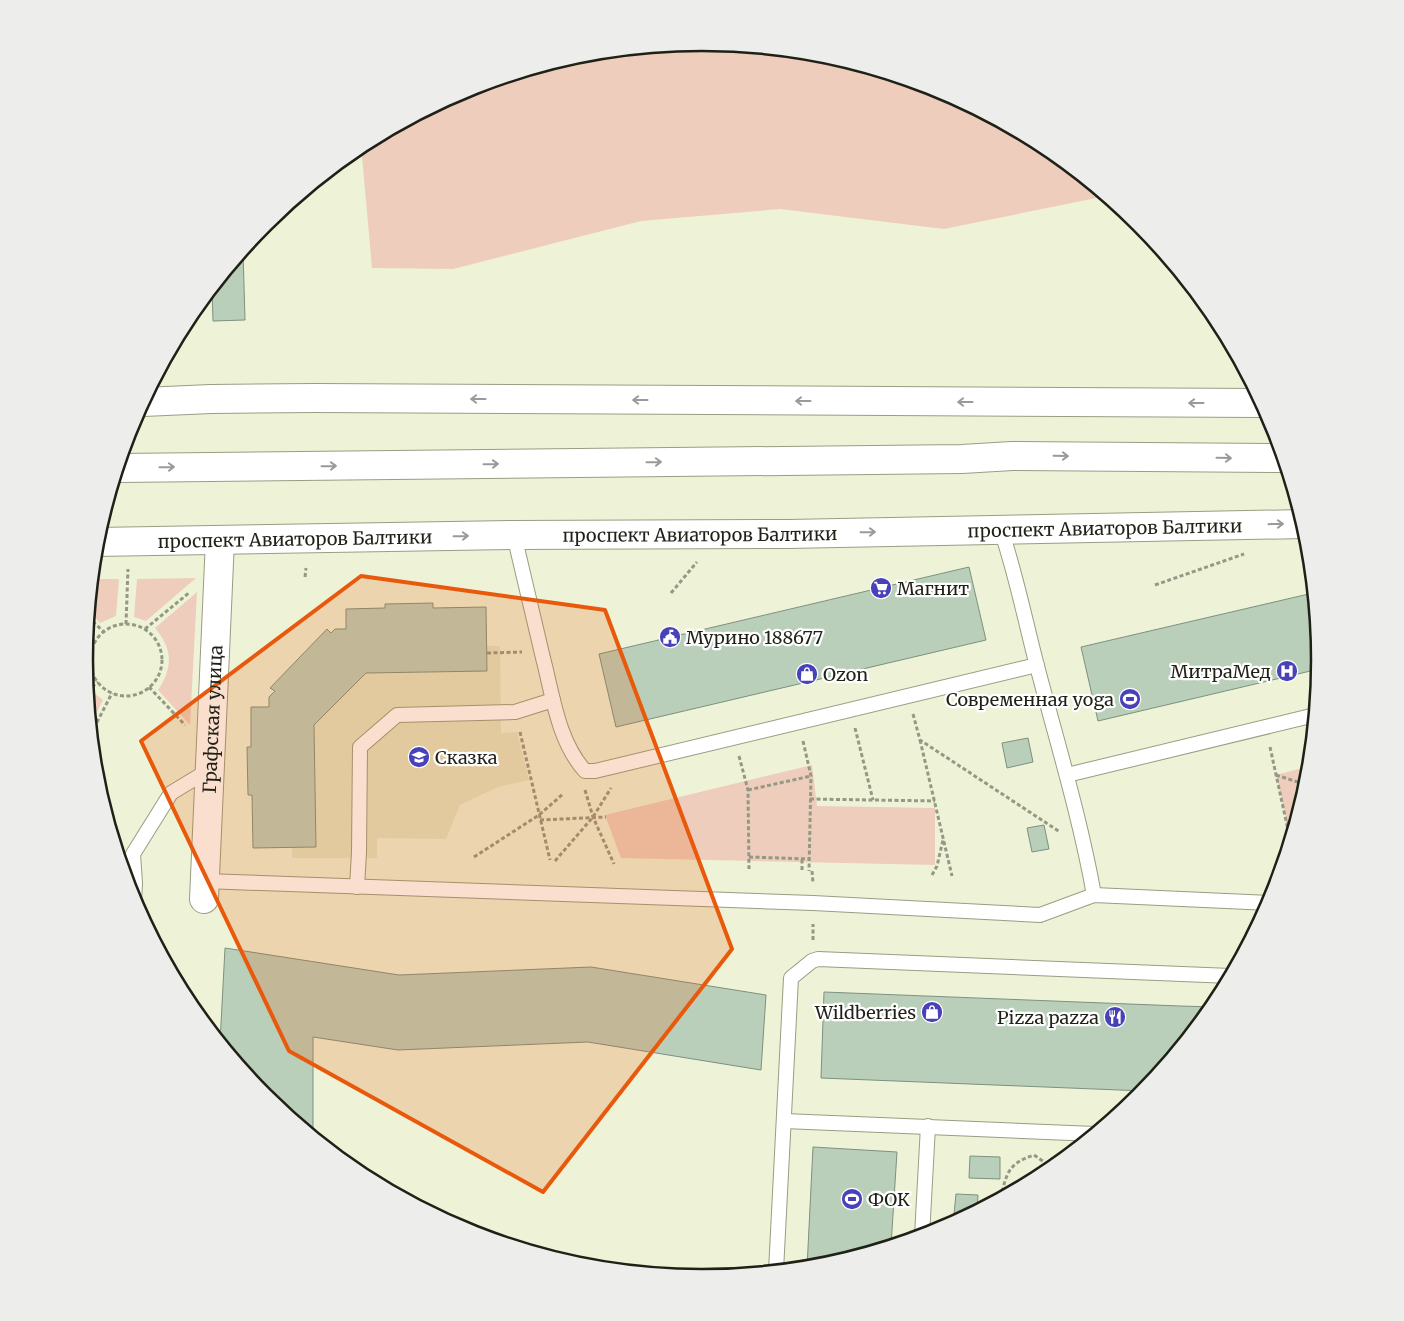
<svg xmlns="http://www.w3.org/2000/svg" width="1404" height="1321" viewBox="0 0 1404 1321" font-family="Merriweather,serif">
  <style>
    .built { fill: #e2e7c4 }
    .green { fill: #eecdbc }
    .building { fill: #b9cfba; stroke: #7c917e }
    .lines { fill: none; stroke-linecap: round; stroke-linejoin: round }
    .service-casing { stroke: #999d83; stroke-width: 16 }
    .minor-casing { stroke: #999d83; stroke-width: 30 }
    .tertiary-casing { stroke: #999d83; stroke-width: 30 }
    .path { stroke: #959884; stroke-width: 3; stroke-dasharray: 4 2.5; stroke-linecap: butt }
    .service { stroke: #fff; stroke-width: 14 }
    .minor { stroke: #fff; stroke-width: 28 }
    .tertiary { stroke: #fff; stroke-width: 28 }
    .oneway { stroke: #9a9b97 }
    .marked { fill: #e8590c; fill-opacity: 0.2; stroke: #e8590c; stroke-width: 4; stroke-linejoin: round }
    .labels { text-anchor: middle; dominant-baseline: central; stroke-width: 4.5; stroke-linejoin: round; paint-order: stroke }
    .street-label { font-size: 18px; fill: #1f2117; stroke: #fff }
    .poi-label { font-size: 18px; fill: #1f2117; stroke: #fff; text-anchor: start }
    .rim { fill: none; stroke: #1f2117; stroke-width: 2.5 }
  </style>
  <rect width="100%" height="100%" fill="#eef3d7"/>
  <polygon class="built" points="487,646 500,646 501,733 517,732 529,780 498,787 460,805 446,839 377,838 377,858 292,858 292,847 316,846 314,725 366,673 487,671"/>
  <g class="green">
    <polygon points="702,43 823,54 939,90 1046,147 1106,196 944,229 780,209 641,221 453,269 372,268 361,145 466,89 582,54"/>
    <polygon points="196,578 146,621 134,617 137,579"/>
    <polygon points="92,579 119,579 116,616 100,623 89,611"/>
    <path d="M197,592l-7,133 -32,-35c15,-22 15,-41 -3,-62z"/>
    <polygon points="93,692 103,700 90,725 88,696"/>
    <polygon points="812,765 817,806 935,808 935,865 621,858 605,815"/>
    <polygon points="1310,766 1308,781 1295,823 1287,823 1276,775"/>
  </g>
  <g class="building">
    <polygon points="243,251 245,320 213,321 212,288"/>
    <polygon points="969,567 986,640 616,727 599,654"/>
    <polygon points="1313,593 1320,661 1319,669 1098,721 1081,647"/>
    <polygon points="433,603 433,608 486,607 487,671 366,673 314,725 316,847 253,848 252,795 248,795 247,747 251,747 251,707 269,707 269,697 275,691 270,688 327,629 331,633 335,629 346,629 346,609 385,608 385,604"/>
    <polygon points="1028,738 1033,762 1007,768 1002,743"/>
    <polygon points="1044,825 1049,849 1032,852 1027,828"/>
    <polygon points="225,948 399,975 591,967 766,995 761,1070 588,1042 398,1050 313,1037 313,1137 265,1097 220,1043"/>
    <polygon points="824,992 1180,1006 1213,1007 1144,1091 821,1078"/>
    <polygon points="813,1147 897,1152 891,1246 822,1267 807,1268"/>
    <polygon points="970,1156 1000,1157 1000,1179 969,1178"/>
    <polygon points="956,1194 978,1195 977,1211 970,1215 954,1214"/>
  </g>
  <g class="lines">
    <g class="service-casing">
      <g id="service">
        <path d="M1001,530c15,44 24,90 36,136 20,76 43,151 57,229"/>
        <path d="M514,535c10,41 19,82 29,123 10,38 15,83 42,113h10l442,-106"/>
        <polyline points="1067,775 1315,715"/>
        <polyline points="204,881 813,903 1040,915 1094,895 1270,903"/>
        <polyline points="357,887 359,852 360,747 397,715 515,712 553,700"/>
        <polyline points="134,902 135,883 133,854 171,793 209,770"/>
        <polyline points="784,1121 1095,1134"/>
        <polyline points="922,1236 928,1126"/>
        <polyline points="776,1271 791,978 812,961 818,959 1231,976"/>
      </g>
    </g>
    <g class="minor-casing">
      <g id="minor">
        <path id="s1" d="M96,542l418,-7 274,-1 515,-10"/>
        <path id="s2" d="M204,899l16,-359"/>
      </g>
    </g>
    <g class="tertiary-casing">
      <g id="tertiary">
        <polyline points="143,402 211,399 315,398 1262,403"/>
        <polyline points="118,468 962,459 1012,456 1283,458"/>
      </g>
    </g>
    <g class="path">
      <polyline points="305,577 306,568"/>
      <polyline points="1155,585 1244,554"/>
      <polyline points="671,593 697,562"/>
      <polyline points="88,617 104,632"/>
      <polyline points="126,624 128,569"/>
      <circle cx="126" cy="660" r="36"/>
      <polyline points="145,629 190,592"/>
      <polyline points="487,653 522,652"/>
      <polyline points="149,687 185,725"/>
      <polyline points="87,691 98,682"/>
      <polyline points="913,714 920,740 1060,832"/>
      <polyline points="855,728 873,800"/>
      <polyline points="520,732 550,860"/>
      <polyline points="91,734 112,693"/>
      <polyline points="920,740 952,876"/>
      <polyline points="803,741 811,776 809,871"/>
      <polyline points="1270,747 1290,839"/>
      <polyline points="739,756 748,790 749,869"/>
      <polyline points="1276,775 1307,785"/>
      <polyline points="585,790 593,817 614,864"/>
      <polyline points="748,790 811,776"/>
      <polyline points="810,799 935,801"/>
      <polyline points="540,820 606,817"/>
      <polyline points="1287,823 1298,816"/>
      <polyline points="474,857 539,815 563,794"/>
      <polyline points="749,857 809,859"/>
      <polyline points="555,861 593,817 611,788"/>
      <polyline points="802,870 802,859"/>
      <polyline points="812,871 813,883"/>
      <polyline points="932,875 937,866 943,840"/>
      <polyline points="813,940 813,924"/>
      <path d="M1001,1198c5,-25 8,-35 33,-43l10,7 6,8"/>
    </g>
    <use href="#service" class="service"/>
    <use href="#minor" class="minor"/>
    <use href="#tertiary" class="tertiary"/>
  </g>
  <defs><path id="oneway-shaft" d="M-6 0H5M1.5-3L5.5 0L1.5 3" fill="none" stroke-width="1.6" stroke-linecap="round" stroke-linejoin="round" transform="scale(1.25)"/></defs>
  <g class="oneway">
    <use href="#oneway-shaft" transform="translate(478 399) rotate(-180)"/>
    <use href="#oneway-shaft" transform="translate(640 400) rotate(-180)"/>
    <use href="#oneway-shaft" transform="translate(803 401) rotate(-180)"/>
    <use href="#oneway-shaft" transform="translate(965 402) rotate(-180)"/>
    <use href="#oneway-shaft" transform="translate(1196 403) rotate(-180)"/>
    <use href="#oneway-shaft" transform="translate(1061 456) rotate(1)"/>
    <use href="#oneway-shaft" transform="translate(1224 458) rotate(1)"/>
    <use href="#oneway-shaft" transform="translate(654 462) rotate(-1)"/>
    <use href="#oneway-shaft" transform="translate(491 464) rotate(-1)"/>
    <use href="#oneway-shaft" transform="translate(329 466) rotate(-1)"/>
    <use href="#oneway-shaft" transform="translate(167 467) rotate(-1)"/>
    <use href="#oneway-shaft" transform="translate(1276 524) rotate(-1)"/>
    <use href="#oneway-shaft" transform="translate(868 532) rotate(-1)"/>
    <use href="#oneway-shaft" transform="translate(461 536) rotate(-1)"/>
  </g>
  <path class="marked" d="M361,576l244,34 127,339 -189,243 -254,-141 -148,-310z"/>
  <defs>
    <g id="supermarket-disc" transform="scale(1.125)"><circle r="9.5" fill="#4941b8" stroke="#fff"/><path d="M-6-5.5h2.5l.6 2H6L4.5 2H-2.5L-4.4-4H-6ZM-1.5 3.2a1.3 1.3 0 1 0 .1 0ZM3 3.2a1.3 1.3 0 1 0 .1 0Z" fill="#fff"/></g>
    <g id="civic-disc" transform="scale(1.125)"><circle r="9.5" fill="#4941b8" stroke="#fff"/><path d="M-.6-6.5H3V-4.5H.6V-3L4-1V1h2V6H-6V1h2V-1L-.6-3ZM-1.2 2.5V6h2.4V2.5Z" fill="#fff"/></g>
    <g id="hospital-disc" transform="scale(1.125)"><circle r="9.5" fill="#4941b8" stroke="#fff"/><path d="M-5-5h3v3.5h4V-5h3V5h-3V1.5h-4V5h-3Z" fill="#fff"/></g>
    <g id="shop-disc" transform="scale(1.125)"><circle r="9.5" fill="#4941b8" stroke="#fff"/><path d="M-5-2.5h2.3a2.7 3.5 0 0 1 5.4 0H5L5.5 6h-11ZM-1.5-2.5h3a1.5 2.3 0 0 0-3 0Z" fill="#fff"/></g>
    <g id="stadium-disc" transform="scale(1.125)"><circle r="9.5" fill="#4941b8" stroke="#fff"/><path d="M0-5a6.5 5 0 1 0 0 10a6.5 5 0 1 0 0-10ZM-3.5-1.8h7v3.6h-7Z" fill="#fff"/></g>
    <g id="school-disc" transform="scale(1.125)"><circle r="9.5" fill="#4941b8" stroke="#fff"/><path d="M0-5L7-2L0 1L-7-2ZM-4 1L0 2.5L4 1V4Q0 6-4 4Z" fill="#fff"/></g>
    <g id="restaurant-disc" transform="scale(1.125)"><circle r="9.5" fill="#4941b8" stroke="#fff"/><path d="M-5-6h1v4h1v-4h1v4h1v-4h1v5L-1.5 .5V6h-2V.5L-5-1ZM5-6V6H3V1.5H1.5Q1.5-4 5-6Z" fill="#fff"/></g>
  </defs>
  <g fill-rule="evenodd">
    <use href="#supermarket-disc" x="881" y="588"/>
    <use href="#civic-disc" x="670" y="637"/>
    <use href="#hospital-disc" x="1287" y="671"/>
    <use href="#shop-disc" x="807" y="674"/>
    <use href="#stadium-disc" x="1130" y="699"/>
    <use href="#school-disc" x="419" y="757"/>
    <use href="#shop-disc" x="932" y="1012"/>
    <use href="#restaurant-disc" x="1115" y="1017"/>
    <use href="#stadium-disc" x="852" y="1199"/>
  </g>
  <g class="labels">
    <g class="street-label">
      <text stroke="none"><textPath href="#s1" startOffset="1009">проспект Авиаторов Балтики</textPath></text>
      <text stroke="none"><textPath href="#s1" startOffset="604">проспект Авиаторов Балтики</textPath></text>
      <text stroke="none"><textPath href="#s1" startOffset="199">проспект Авиаторов Балтики</textPath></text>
      <text stroke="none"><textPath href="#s2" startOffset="180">Графская улица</textPath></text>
    </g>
    <g class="poi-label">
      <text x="897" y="588">Магнит</text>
      <text x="686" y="637">Мурино 188677</text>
      <text x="1271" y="671" text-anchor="end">МитраМед</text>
      <text x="823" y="674">Ozon</text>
      <text x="1114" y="699" text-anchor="end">Современная yoga</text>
      <text x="435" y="757">Сказка</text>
      <text x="916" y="1012" text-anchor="end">Wildberries</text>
      <text x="1099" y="1017" text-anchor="end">Pizza pazza</text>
      <text x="868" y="1199">ФОК</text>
    </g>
  </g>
  <path d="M0 0H1404V1321H0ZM93 660a609 609 0 1 1 1218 0a609 609 0 1 1-1218 0Z" fill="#ededec" fill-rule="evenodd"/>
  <path class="rim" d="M93 660a609 609 0 1 1 1218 0a609 609 0 1 1-1218 0Z"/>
</svg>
